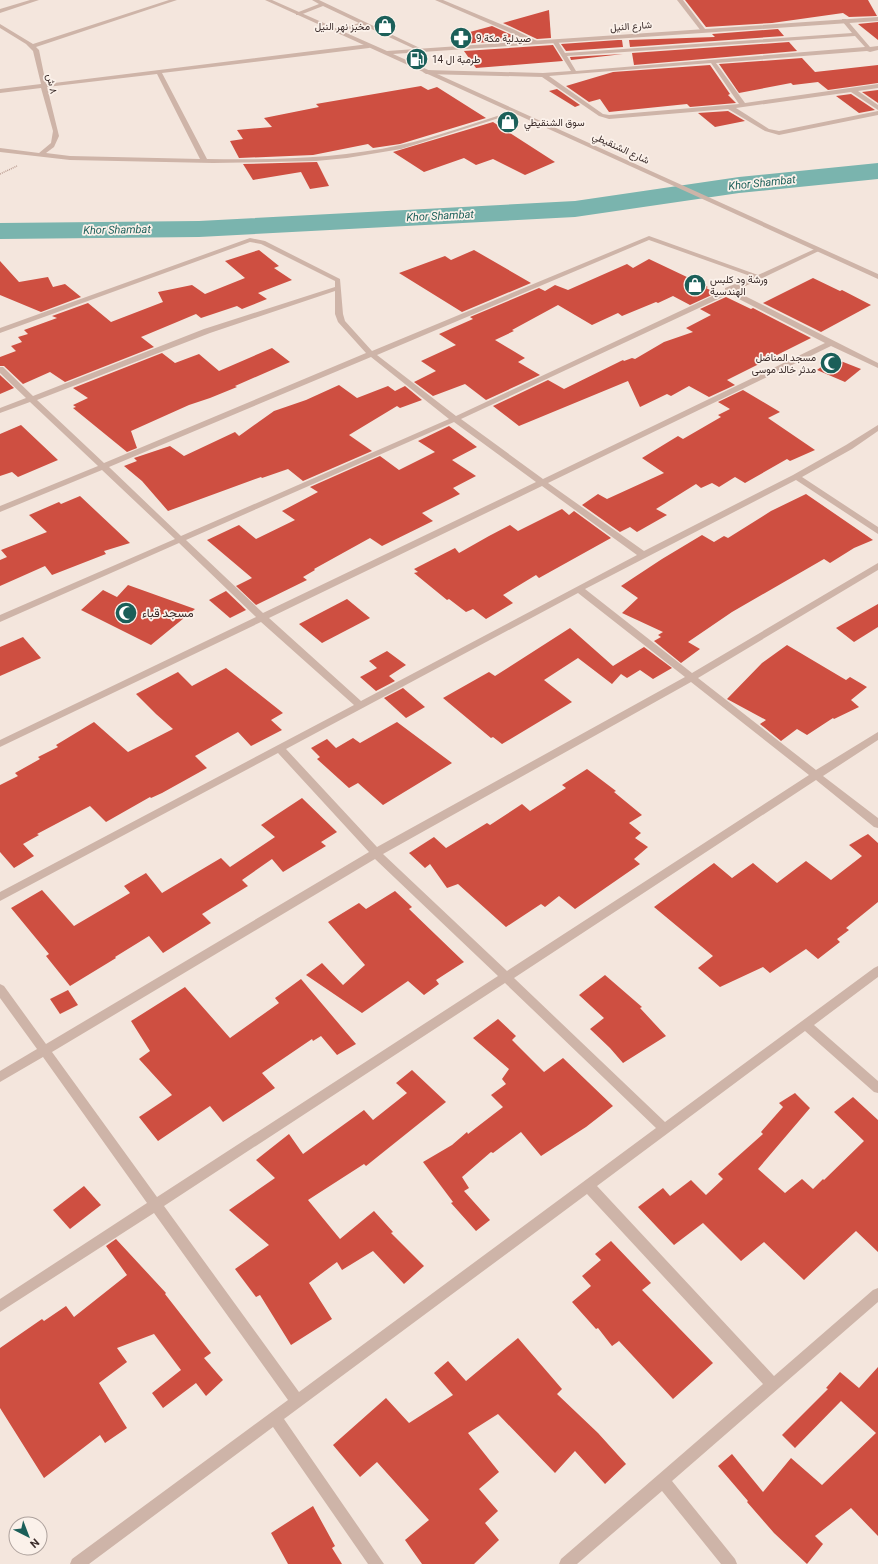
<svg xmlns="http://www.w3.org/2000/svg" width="878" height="1564" viewBox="0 0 878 1564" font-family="Roboto,Vazirmatn,sans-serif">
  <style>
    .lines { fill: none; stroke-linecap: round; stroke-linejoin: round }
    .river { fill: #7ab4ae; fill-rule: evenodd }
    .building { fill: #ce4f41 }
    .path { stroke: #ba9d92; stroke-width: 1.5; stroke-dasharray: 1 1; stroke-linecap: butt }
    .service { fill: #ceb4a8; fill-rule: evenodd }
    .minor { fill: #ceb4a8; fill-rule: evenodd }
    .tertiary { fill: #ceb4a8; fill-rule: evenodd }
    .labels { text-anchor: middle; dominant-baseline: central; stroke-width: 3.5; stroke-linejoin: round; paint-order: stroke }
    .far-poi-label { font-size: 10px; fill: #3a2b29; stroke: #fbf1ea; text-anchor: start }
    .far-street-label { font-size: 10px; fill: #3a2b29; stroke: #fbf1ea }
    .far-water-label { font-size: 11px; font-style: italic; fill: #1b5f59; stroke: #fbf1ea }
    .poi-label { font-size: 12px; fill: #3a2b29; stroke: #fbf1ea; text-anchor: start }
  </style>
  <rect width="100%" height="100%" fill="#f4e6dd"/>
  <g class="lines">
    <polygon class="river" points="878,163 878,179 739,193 575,217 199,237 0,239 0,223 199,221 575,201 739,177"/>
  </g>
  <g class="building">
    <polygon points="685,0 868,0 877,16 849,17 843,13 772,23 706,27"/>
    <polygon points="549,10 551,38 537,39 503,23"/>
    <polygon points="878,22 878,40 858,24"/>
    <polygon points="492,26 523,40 460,44 455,36"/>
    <polygon points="778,29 784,36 630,47 629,40 715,37 712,34"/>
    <polygon points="618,40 622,40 623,47 566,51 561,44"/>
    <polygon points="789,42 797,51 634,65 632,53"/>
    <polygon points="553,45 563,61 476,68 464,51"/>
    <polygon points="623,54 571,60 570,57"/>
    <polygon points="802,58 815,72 878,65 878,83 828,90 818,82 793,85 791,83 739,93 719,64"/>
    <polygon points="710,65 730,94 728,95 736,103 690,107 687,104 609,112 600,99 589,102 566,86 613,72"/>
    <polygon points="421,86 428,90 437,87 486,118 400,144 373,148 368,144 313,155 239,158 230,141 243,139 237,130 272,127 264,118 319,107 316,104"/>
    <polygon points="557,89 580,105 575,107 549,91"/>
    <polygon points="878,90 878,103 862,92"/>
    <polygon points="851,94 875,110 859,113 836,96"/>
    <polygon points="728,111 745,121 715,127 698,113"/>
    <polygon points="493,122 555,162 525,175 493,159 476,165 464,158 424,172 393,152"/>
    <polygon points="317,162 329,186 310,189 301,172 253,180 243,164"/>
    <polygon points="259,250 279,266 274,268 292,280 258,293 267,299 242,309 237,306 201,318 196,314 177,322 141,337 154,347 65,382 50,372 23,384 4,366 0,366 0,357 16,351 11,346 22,342 18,337 28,334 24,330 57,318 52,316 88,303 111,322 163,302 158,292 192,285 205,294 245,278 225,261"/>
    <polygon points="474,250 531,283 462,312 399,273 445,256 451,260"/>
    <polygon points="649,259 708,287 706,288 716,293 690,305 673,296 658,303 656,302 622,316 618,313 592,325 558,305 512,330 514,331 495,340 525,358 518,362 540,375 486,400 465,384 433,396 414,382 436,371 421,361 456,345 439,334 473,319 470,317 539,288 545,291 555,285 568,290 627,264 633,268"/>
    <polygon points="0,261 19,282 48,277 53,287 65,284 81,297 41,312 0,295"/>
    <polygon points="813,278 840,291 842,290 871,305 821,332 763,303"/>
    <polygon points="726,297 751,309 753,308 811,338 727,380 735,385 709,397 689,386 671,396 667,394 640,407 628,381 519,426 493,406 548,380 564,389 623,360 624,361 632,358 635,359 664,342 693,332 686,328 711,315 700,309"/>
    <polygon points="272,348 290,362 235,386 237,387 210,398 189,405 131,431 137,448 127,452 73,408 76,407 73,405 88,398 73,388 162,353 175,363 199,354 219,371"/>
    <polygon points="833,358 861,369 845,382 817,370"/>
    <polygon points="0,375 14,388 0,394"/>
    <polygon points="339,385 357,398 388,386 395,391 405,386 422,400 400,408 397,406 349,435 372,451 303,481 288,469 262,478 261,477 168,511 142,481 124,466 137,461 134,458 170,446 184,456 235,432 239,436 274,411 306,400"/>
    <polygon points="743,390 780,412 768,418 815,450 790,461 787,459 745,483 735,477 719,487 712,483 701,488 696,484 656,509 667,515 637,532 630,527 620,532 582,505 598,494 607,499 664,473 642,458 678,436 683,439 721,417 718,415 730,409 718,402"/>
    <polygon points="21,425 58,460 18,477 12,472 0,476 0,434"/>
    <polygon points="449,426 477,447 452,460 476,476 453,488 460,494 422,513 433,521 382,546 370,538 314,569 315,570 303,577 307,580 256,605 236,586 252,578 207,540 239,525 256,539 295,520 282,511 318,492 310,487 380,456 399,470 435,452 418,441"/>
    <polygon points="806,494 873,540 854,548 830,563 824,559 732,612 688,642 700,649 681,663 654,641 661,637 658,635 663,632 622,613 638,598 621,586 662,559 702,535 714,542 724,536 728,538 771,511"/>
    <polygon points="80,496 130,543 104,551 106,554 52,575 45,566 0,586 0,560 7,557 1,550 47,532 29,515 59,502 61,504"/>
    <polygon points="562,509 569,515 574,511 611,538 539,578 536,575 503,595 513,603 486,619 473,609 466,612 449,599 447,600 414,573 418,572 414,569 455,548 459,553 489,536 510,525 518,531"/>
    <polygon points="128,585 195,609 151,645 81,610 103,590 117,597"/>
    <polygon points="226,591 246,610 230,618 209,600"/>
    <polygon points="347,599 370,618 322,643 299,624"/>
    <polygon points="878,604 878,627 854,642 836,628"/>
    <polygon points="570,628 613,666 644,647 672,668 653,679 640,670 627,678 621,674 612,684 578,658 544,680 572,702 502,744 493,737 491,738 443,698 489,672 495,676"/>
    <polygon points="23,637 41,658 0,676 0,647"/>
    <polygon points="787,645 846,680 850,677 867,687 851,700 859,707 834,719 833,718 807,735 797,729 781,741 760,724 766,720 727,699 762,663"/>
    <polygon points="387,651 406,665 389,676 395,681 376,691 360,677 377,668 369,661"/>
    <polygon points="226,668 283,713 271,720 282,730 251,746 238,732 195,756 207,768 162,793 151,798 150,797 106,822 90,806 37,834 39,835 23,844 34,856 14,868 0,852 0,785 18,776 15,773 40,759 38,757 58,747 56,745 94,722 128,752 173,729 156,714 136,694 178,672 192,686"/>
    <polygon points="403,688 425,707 406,718 384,698"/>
    <polygon points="397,722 452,763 383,805 358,783 349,788 317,759 320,757 311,748 327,739 336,748 353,738 360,743"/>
    <polygon points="587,769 616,791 614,792 642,815 629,823 641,833 635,838 648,847 634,859 640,864 575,909 559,896 545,907 541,904 506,927 458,884 447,888 430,864 425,868 409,853 434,837 446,848 487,823 490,825 522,804 530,811 566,788 562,785"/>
    <polygon points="302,798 337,832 321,842 326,846 283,872 272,859 242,880 248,886 202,914 211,923 163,953 149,936 115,957 116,958 70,986 46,956 49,954 11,908 42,890 74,926 130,893 124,886 146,873 162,893 221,858 230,867 275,837 261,825"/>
    <polygon points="868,834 878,843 878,902 846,928 849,930 837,939 840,942 818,959 806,949 770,973 763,967 720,987 698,968 713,956 654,907 714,863 732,878 753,863 777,883 806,861 831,880 862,856 849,845"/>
    <polygon points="395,891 412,907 409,909 464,962 436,980 439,984 424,995 408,981 362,1013 306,975 322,963 343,985 365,965 328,922 359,903 366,909"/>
    <polygon points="605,975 642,1007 640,1008 666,1036 623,1063 610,1048 590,1029 604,1018 579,995"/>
    <polygon points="301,979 356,1044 337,1055 321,1036 313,1041 312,1039 262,1073 275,1088 223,1122 210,1106 158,1141 139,1117 172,1095 139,1059 150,1051 131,1021 185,987 230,1038 279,1003 275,998"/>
    <polygon points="68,990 78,1005 60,1014 50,999"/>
    <polygon points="498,1019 516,1036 512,1040 544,1072 563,1058 613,1106 586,1127 541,1156 521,1132 493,1153 491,1152 462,1177 469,1188 464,1191 490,1220 476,1231 451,1203 453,1202 423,1162 452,1145 467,1132 468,1134 503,1107 491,1095 506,1084 502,1079 509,1069 473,1038"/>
    <polygon points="412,1070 446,1102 366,1166 364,1164 308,1200 340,1239 374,1211 393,1232 391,1233 424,1266 404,1284 373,1251 342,1270 337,1262 309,1283 332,1319 291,1345 260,1295 256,1297 235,1269 269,1245 229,1210 275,1178 256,1160 289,1134 303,1154 364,1110 373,1120 407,1093 396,1083"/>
    <polygon points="795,1093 810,1108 758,1169 785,1193 802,1179 813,1189 823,1179 824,1180 864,1141 834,1112 853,1097 878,1120 878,1252 856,1231 804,1280 764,1242 741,1261 703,1223 674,1245 638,1207 663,1188 670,1196 691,1180 706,1195 723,1179 718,1174 763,1134 761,1132 783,1107 779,1103"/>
    <polygon points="84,1186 101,1205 70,1229 53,1210"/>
    <polygon points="116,1239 166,1293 165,1294 211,1353 204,1358 223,1380 206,1396 196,1383 163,1408 152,1393 181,1370 154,1334 117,1348 127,1362 99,1383 127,1428 105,1443 100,1435 44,1478 0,1408 0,1348 42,1319 44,1321 66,1306 74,1317 127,1275 106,1246"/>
    <polygon points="611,1241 651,1283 642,1290 713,1363 673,1399 619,1341 612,1346 598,1328 596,1329 572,1302 591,1286 582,1276 601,1260 595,1254"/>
    <polygon points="518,1338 562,1389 557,1394 598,1433 626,1464 605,1484 575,1451 555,1473 498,1414 468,1433 499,1472 479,1489 498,1511 485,1523 499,1540 474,1564 422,1564 405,1540 429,1520 377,1462 360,1477 333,1445 386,1398 409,1423 453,1395 434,1373 448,1361 466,1381"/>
    <polygon points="878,1367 878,1536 851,1508 815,1536 823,1544 807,1564 774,1533 747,1502 748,1501 718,1466 732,1454 763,1492 791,1458 822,1485 876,1433 841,1401 795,1448 782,1435 828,1389 826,1388 840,1372 859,1388"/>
    <polygon points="313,1506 335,1546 332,1548 342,1564 288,1564 271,1533"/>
  </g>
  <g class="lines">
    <polyline class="path" points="0,174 17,166"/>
    <path class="service" d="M842,19h4l24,28 8,-1v4l-8,2 -3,-1 -151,12 29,40 133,-19v4l-20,3 20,14v5l-27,-18 -115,16 33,21 10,2 99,-20v4l-99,20 -14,-4 -37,-22 -119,10 -10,-3 -57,-39 -116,-3 -3,-2 3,-2 117,3 28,-2 -19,-30 1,-1h4l8,13 287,-20 -10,-12zM855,36l10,11 -289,24 -9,-15zM711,63l28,41 -130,11 -6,-1 -54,-38z"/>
    <g class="minor">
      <polygon points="30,0 39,0 0,13 0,9"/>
      <path d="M169,0h8l-141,47 3,3 7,34 323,-40 3,2 -3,2 -207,25 45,86c63,1 131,0 193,-14 37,-8 76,-23 113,-34l5,1 -117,37 -54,9 -31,3 -103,2 -143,-3 -70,-8v-4l39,5 12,-10 2,-12 -12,-43 -41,5v-4l41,-5 -8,-33 -7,-7 -26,-16v-4l33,20zM157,74l43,85 -130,-3 -24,-3 8,-6 5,-11 -12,-49z"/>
      <polygon points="312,0 319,0 424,50 419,51 363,25 336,33 336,31 359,23 323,6 300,15 296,15 296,13 319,4"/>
      <polygon points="435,0 443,0 515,30 539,42 534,43"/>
      <polygon points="677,0 683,0 705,29 705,31 701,31"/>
      <path d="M649,236l109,39 59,-27h4v2l-86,41 143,72v5l-47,-22 -283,137 96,68 149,-76 53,-30 32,-20v6l-26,18 -50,28 76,50v7l-82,-54 -211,109 107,84 186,-110v7l-180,108 118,92 62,-38v8l-55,36 55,42v10l-4,-1 -58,-47 -302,198 151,144 209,-154 4,-2v11l-64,48 64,56v12l-4,-1 -69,-61 -208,155 177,190 99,-86 5,-2v14l-206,179 63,78 2,5h-16l-59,-73 -85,73h-18l2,-5 202,-175 -176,-190 -303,225 100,145h-16l-95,-137 -184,137h-19l2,-5 216,-159 -134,-187 -154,99v-13l147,-96 -104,-146 -43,25v-11l37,-22 -37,-51v-14l4,2 42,58 323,-192 -91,-99 -278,148v-9l354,-187 -93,-83 -261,125v-7l256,-123 -77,-74 -179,79v-7l175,-76 -73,-69 -102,42v-6l98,-40 -68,-64 -30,11v-5l26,-10 -26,-25v-6h3l30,29 171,-67 131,-42v-6l-74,-37 -11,-2 -250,91v-5l250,-90 15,3 75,38 3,35 2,7 27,30zM649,240l104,37 -28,11v2l-269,126 -79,-61zM335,291v23l3,8 28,31 -262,110 -67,-63 173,-67zM729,294l96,49 -282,136 -82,-60zM371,357l78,62 -268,117 -72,-69zM454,422l82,60 -273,131 -77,-73zM542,486l95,69 -276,146 -92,-83zM578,593l107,84 -308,170 -91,-98zM691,682l118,93 -302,196 -124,-117zM375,859l123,117 -341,221 -105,-145zM505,983l151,145 -357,264 -135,-186z"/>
    </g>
    <polygon class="tertiary" points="265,0 272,0 387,51 878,17 878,21 393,54 878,274 878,279"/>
  </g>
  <defs>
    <g id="shop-disc" transform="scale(1.15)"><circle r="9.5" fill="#1b5f59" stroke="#fbf1ea"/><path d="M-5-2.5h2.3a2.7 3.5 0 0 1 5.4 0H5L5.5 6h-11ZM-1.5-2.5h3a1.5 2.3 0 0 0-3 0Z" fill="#fff"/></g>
    <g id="pharmacy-disc" transform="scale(1.15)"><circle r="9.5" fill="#1b5f59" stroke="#fbf1ea"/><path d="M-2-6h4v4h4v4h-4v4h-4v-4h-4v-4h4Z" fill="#fff"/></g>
    <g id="fuel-disc" transform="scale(1.15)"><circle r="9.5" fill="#1b5f59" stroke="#fbf1ea"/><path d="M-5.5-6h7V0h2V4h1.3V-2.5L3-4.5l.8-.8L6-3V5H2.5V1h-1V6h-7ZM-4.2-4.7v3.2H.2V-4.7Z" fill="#fff"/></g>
    <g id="mosque-disc" transform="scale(1.15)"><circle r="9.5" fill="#1b5f59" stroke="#fbf1ea"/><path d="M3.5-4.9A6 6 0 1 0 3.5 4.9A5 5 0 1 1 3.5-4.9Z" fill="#fff"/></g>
  </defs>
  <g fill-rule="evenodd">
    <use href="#shop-disc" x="385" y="26"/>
    <use href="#pharmacy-disc" x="461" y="38"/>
    <use href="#fuel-disc" x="417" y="59"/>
    <use href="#shop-disc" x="508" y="122"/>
    <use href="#shop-disc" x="695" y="285"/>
    <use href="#mosque-disc" x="831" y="363"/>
    <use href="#mosque-disc" x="126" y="613"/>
  </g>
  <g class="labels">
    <g class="far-poi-label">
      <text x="370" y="26" text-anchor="end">مخبز نهر النيل</text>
      <text x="476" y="38">صيدلية مكة 9</text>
      <text x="432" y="59">طرمبة ال 14</text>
      <text x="524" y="122">سوق الشنقيطي</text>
      <text x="710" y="279">ورشة ود كلبس<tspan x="710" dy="12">الهندسية</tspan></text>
      <text x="816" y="357" text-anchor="end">مسجد المناضل<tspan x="816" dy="12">مدثر خالد موسى</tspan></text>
    </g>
    <g class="far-street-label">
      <text transform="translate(631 26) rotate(-4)">شارع النيل</text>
      <text transform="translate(52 84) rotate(78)">٨ ش</text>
      <text transform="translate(621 148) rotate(25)">شارع الشنقيطي</text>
    </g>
    <g class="far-water-label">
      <text transform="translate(762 183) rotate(-6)">Khor Shambat</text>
      <text transform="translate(440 216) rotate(-3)">Khor Shambat</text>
      <text transform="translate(117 230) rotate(-1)">Khor Shambat</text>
    </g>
    <g class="poi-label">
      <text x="142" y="613">مسجد قباء</text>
    </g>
  </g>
  <g transform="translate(28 1536) rotate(138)"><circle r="19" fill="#fbf1ea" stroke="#aea29d"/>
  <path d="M0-3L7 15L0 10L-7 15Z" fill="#1b5f59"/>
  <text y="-6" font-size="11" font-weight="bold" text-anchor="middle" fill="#3a2b29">N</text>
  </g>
</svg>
